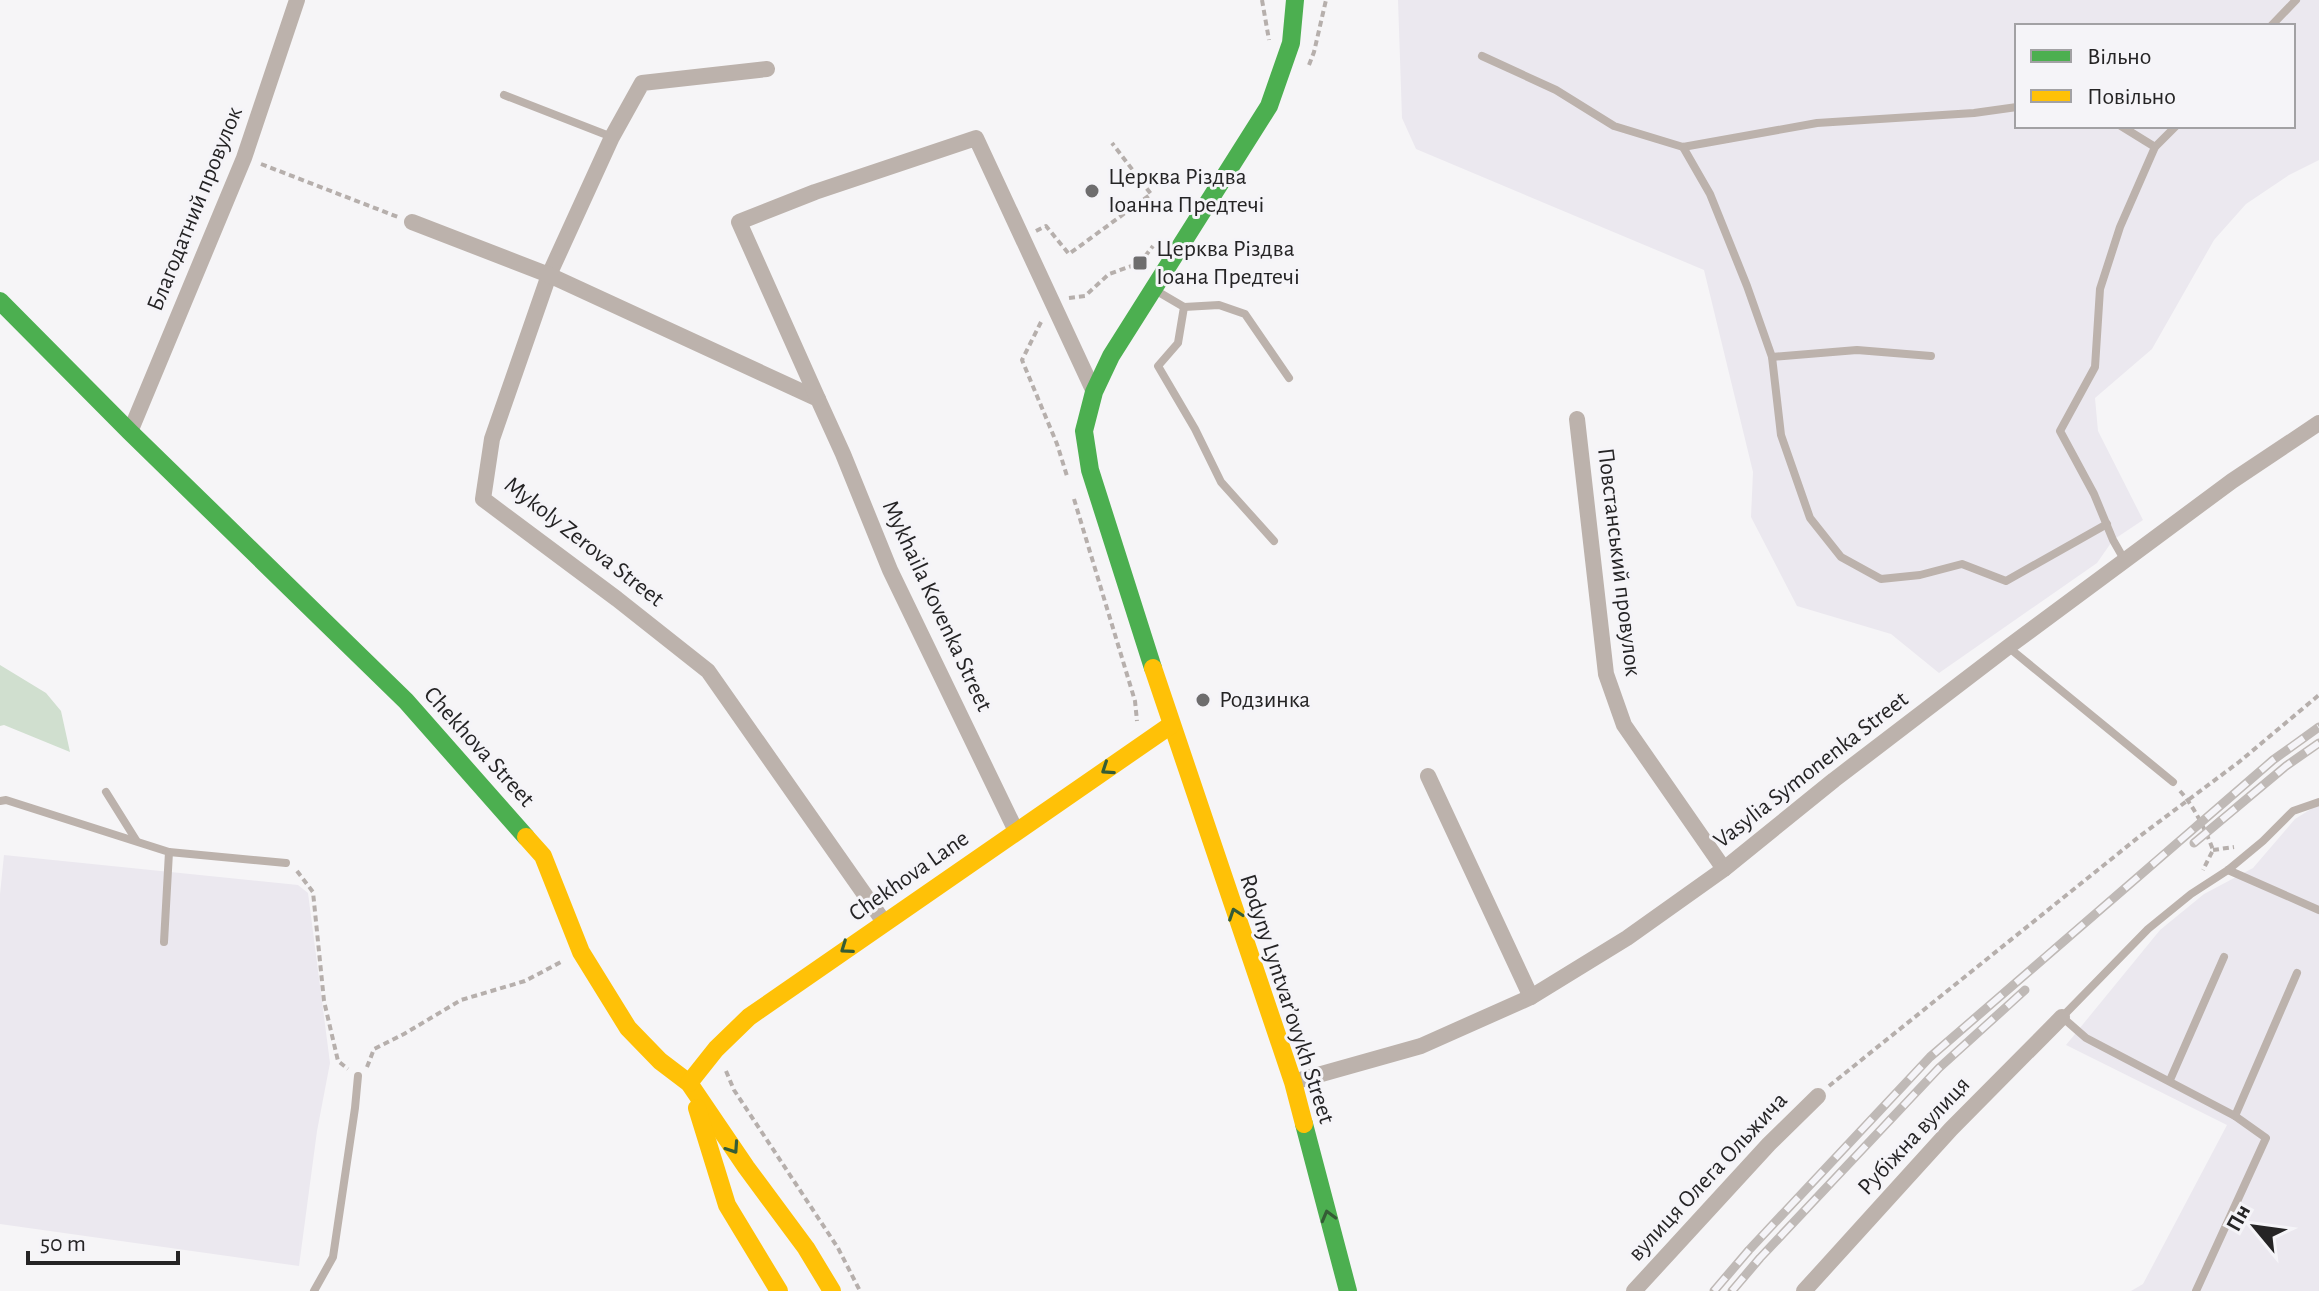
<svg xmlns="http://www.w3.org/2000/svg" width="2319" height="1291" viewBox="0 0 2319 1291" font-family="'Alegreya Sans',sans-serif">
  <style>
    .built { fill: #ebe8ef; fill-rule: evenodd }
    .green { fill: #d0dfcf }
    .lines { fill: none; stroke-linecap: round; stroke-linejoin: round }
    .path { stroke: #b6afac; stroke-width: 4; stroke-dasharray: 6 4; stroke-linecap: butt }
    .lane { stroke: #bcb2ac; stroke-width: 8 }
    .street { stroke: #bcb2ac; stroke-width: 16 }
    .fast { stroke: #4caf50; stroke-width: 18 }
    .slow { stroke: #ffc107; stroke-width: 18 }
    .rail-casing { stroke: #bfb9b6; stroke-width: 9 }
    .rail { stroke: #f5f4f8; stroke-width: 6; stroke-dasharray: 18; stroke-linecap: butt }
    .oneway { stroke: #355c36 }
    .poi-dot { fill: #6e6d6e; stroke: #f5f4f8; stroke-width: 3 }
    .labels { text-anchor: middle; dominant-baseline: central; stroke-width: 6; stroke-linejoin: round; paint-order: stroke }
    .poi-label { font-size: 24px; fill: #252425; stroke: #f5f4f8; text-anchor: start }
    .street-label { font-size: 24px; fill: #252425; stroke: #f5f4f8 }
  </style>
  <rect width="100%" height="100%" fill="#f6f5f7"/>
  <g class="built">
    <path d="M1398,0h921v160l-30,15 -43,29 -32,36 -62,109 -57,49 3,33 45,89 -30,20 -16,23 -158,110 -48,-39 -94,-28 -46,-89 2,-45 -49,-202 -288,-121 -14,-31zM2017,26h276v100h-276z"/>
    <polygon points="2319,804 2319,1291 2131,1291 2143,1284 2227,1125 2066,1045 2160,930 2204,894 2253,868 2295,819"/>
    <polygon points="4,855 298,885 308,893 330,1063 317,1131 299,1266 0,1224 0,894"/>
  </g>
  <polygon class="green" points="0,665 46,693 61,711 70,752 4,725 0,726"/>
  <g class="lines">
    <g class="path">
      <polyline points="1262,0 1269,40"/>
      <polyline points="1309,65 1314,52 1326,0"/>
      <polyline points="261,164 398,217"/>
      <polyline points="1036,231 1046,226 1069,254 1151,194 1112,143"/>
      <polyline points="1069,298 1085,296 1109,274 1140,263 1153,246"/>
      <polyline points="1041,322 1022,360 1057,444 1067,476"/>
      <polyline points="1074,499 1135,701 1137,721"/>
      <path d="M2180,791c14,15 26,40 33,59l-10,20"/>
      <polyline points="2213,850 2234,847"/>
      <polyline points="297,871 313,892 324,1001 338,1061 348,1069"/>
      <polyline points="367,1067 374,1049 404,1034 461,1000 525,981 561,962"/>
      <polyline points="726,1071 734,1090 838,1248 860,1291"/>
      <polyline points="1829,1086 2140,836 2239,762 2319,695"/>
    </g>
    <g class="lane">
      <polyline points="2271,26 2296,0"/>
      <polyline points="1482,56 1556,90 1614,126 1683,147 1817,123 1974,113 2017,107"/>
      <polyline points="504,95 612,137"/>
      <polyline points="2121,126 2155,147"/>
      <polyline points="1683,147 1710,194 1747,286 1772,357 1781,435 1810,518 1841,557 1881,579 1920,575 1962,564 2006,581 2107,524"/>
      <polyline points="1155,290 1184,307 1178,343 1158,366 1195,429 1221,482 1274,541"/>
      <polyline points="1184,307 1219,305 1245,314 1289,378"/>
      <polyline points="1772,357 1857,350 1931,356"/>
      <polyline points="2125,561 2113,540 2094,494 2060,431 2095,367 2100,289 2120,227 2155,147 2176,126"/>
      <polyline points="2008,647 2173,782"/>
      <polyline points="106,792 136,840"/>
      <polyline points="0,801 6,800 169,852 164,942"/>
      <polyline points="169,852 286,863"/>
      <polyline points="2228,870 2319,910"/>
      <polyline points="2170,1080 2224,957"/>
      <polyline points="2235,1116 2297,973"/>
      <polyline points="314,1291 333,1257 355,1108 358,1076"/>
      <polyline points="2196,1291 2266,1138 2235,1116 2086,1038 2062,1017 2148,929 2191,894 2228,870 2263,841 2293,811 2319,802"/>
    </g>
    <g class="street">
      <polyline points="767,69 642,83 612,137 549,275 492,439 483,499 617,599 708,671 884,922"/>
      <polyline points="412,222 549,275 818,399 843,454 890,570 1016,831"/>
      <polyline points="818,399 739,222 815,192 976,138 1094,392"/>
      <polyline points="1577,419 1606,674 1624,725 1724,869"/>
      <polyline points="130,432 244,158 297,0"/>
      <polyline points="1428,776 1531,997"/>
      <polyline points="1293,1082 1421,1046 1531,997 1627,938 1724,869 1834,780 2008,647 2232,481 2319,423"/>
      <polyline points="1634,1291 1769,1144 1818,1096"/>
      <polyline points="1804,1291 1951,1129 2062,1017"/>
    </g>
    <g class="fast">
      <polyline points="0,301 130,432 406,701 526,837"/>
      <polyline points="1153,668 1090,470 1084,431 1094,392 1111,356 1269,106 1291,43 1295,0"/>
      <polyline points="1304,1124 1348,1291"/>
    </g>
    <g class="slow">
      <polyline points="1153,668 1293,1082 1304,1124"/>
      <polyline points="526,837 543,856 581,952 628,1028 660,1061 689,1083 746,1167 806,1248 832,1291"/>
      <polyline points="689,1083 716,1049 749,1017 1171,725"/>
      <polyline points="697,1108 727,1205 779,1291"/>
    </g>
    <g class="rail-casing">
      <g id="rail">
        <polyline points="2194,843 2286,766 2319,743"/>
        <polyline points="1714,1291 1749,1250 1930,1057 2273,760 2319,727"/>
        <polyline points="1732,1291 1760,1258 1939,1068 2025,990"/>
      </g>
    </g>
    <use href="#rail" class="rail"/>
  </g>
  <defs><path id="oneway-chevron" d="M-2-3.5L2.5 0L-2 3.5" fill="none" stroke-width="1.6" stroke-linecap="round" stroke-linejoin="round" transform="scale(2)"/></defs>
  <g class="oneway">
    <use href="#oneway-chevron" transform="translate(1107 769) rotate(146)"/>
    <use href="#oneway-chevron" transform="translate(1235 914) rotate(-109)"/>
    <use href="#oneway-chevron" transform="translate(846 948) rotate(145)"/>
    <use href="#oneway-chevron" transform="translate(733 1148) rotate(56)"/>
    <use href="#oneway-chevron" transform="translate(1328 1216) rotate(-105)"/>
  </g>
  <g class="poi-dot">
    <circle cx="1092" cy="191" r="8"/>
    <rect x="1132" y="255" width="16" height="16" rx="4"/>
    <circle cx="1203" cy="700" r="8"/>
  </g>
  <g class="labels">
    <g class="poi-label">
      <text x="1108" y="177">Церква Різдва<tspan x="1108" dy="28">Іоанна Предтечі</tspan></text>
      <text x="1156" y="249">Церква Різдва<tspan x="1156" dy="28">Іоана Предтечі</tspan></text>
      <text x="1219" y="700">Родзинка</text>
    </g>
    <g class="street-label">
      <text transform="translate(195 209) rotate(-68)">Благодатний провулок</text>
      <text transform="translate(584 542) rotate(38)">Mykoly Zerova Street</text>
      <text transform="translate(1619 562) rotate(83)">Повстанський провулок</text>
      <text transform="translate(937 606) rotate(65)">Mykhaila Kovenka Street</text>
      <text transform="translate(479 747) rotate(48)">Chekhova Street</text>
      <text transform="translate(1811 770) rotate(-38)">Vasylia Symonenka Street</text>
      <text transform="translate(909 876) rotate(-35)">Chekhova Lane</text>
      <text transform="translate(1287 999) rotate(72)">Rodyny Lyntvar’ovykh Street</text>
      <text transform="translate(1914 1136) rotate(-47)">Рубіжна вулиця</text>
      <text transform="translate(1708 1177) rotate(-47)">вулиця Олега Ольжича</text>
    </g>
  </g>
  <rect x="2015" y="24" width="280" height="104" fill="#f5f4f8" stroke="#a2a1a4" stroke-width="2"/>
  <rect x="2031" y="50" width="40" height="12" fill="#4caf50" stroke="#a2a1a4" stroke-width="2"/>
  <text x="2087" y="64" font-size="24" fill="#252425">Вільно</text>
  <rect x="2031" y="90" width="40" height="12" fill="#ffc107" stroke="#a2a1a4" stroke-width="2"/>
  <text x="2087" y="104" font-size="24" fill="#252425">Повільно</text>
  <g transform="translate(2255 1227) rotate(299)" stroke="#f5f4f8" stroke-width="6" paint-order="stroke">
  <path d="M0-6L14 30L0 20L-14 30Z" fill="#252425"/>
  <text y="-12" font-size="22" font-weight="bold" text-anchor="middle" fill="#252425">Пн</text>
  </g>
  <path d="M28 1251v12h150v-12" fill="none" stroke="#252425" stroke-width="4"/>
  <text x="40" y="1251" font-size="24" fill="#252425" stroke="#f5f4f8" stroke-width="6" paint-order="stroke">50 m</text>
</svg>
